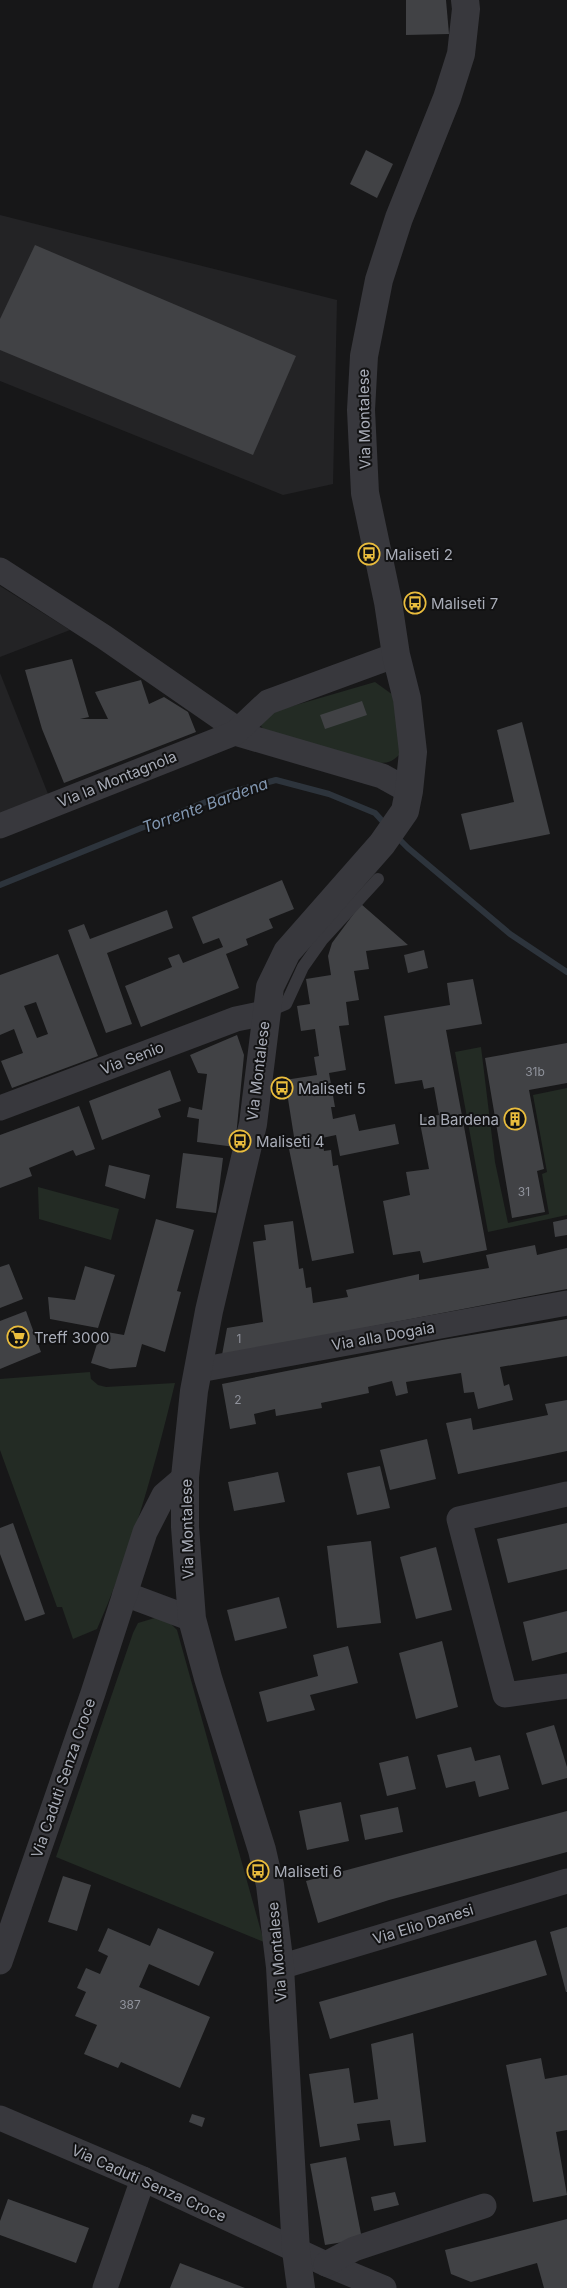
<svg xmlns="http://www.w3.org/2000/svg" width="567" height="2288" viewBox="0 0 567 2288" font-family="Inter,sans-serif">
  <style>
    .built { fill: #232325 }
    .green { fill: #232b24 }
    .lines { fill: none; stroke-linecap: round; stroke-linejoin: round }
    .stream { stroke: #2d343c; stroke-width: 6 }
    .building { fill: #414245; fill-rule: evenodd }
    .service { stroke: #38383d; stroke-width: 12 }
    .minor { stroke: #38383d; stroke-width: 25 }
    .tertiary { stroke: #38383d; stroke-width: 28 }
    .labels { text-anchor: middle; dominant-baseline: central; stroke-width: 4; stroke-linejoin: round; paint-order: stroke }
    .number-label { font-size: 12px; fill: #8f929b }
    .street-label { font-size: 15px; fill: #a9adb8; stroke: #121213 }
    .poi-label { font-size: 15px; fill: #a9adb8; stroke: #121213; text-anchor: start }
    .water-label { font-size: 16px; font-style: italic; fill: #8297b1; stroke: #121213 }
  </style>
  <rect width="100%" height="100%" fill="#171718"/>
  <g class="built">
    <polygon points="0,215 337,300 333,484 283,495 0,381"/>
    <polygon points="0,586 70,630 0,657"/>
    <polygon points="0,673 52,804 0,826"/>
  </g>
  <g class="green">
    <path d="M375,682l18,13 8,58c-7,7 -11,10 -21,10l-116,-33 -3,-4 1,-4 10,-10z"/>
    <polygon points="481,1047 495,1162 508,1223 549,1214 542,1174 547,1172 533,1095 567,1088 567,1215 488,1232 455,1052"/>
    <polygon points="38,1187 119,1209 111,1240 39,1219"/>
    <path d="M90,1372l1,7 7,6 8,2 69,-4c-20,83 -43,167 -78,246l-24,10 -11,-32h-5l-57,-157v-71z"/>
    <polygon points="158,1617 170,1623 177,1630 264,1942 56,1857 133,1633 138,1623"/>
  </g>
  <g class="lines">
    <g class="stream">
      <polyline points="396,836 408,848 510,934 567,972"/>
      <polyline points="0,885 228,793 276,780 329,794 375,813 386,825"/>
    </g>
  </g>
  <g class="building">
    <polygon points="406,0 446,0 449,34 406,35"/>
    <polygon points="366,150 393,164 377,198 350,184"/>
    <polygon points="35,245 296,356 253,455 0,350 0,319"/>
    <polygon points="72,659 89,717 80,719 108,719 95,692 141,680 149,704 164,697 188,712 196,732 64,783 42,729 25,670"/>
    <polygon points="362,701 367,715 325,729 320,715"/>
    <polygon points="522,722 550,834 470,850 461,814 514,802 497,730"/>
    <polygon points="282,880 294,909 269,919 273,928 246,939 248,945 226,954 239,988 141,1027 125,986 172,967 168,958 179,954 183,963 223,947 219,938 203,944 192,917"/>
    <polygon points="361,904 408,945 366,951 369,969 354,971 359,1000 346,1002 349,1025 339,1026 346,1070 329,1073 335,1107 331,1107 333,1119 355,1114 359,1131 395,1124 399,1144 340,1156 336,1135 322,1138 324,1151 331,1150 333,1166 338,1165 354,1253 312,1261 288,1144 295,1143 285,1080 317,1075 314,1057 319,1056 315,1029 301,1031 297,1006 310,1004 306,979 331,975 328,956 332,943"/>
    <polygon points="167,910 173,928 107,953 132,1024 106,1033 68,930 84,924 90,939"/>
    <polygon points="424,950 428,968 408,973 404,955"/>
    <path d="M58,954l40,102 -86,32 -11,-27 22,-8 -9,-24 -14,6v-60zM36,1002l12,32 -11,4 -13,-32z"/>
    <polygon points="473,979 482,1024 446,1030 487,1250 423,1263 420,1251 393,1255 383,1201 410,1195 406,1172 429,1169 419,1118 439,1115 434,1087 424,1089 422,1080 395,1084 384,1016 450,1005 447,983"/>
    <polygon points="237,1035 244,1055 235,1147 197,1142 199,1119 187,1117 189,1107 202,1110 207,1074 198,1073 190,1055"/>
    <polygon points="567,1043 567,1083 529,1090 544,1169 537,1171 545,1212 512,1218 485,1058"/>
    <polygon points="170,1070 181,1101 158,1109 161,1117 102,1140 89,1101"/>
    <polygon points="79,1106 95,1149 76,1156 73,1150 29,1168 32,1176 0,1188 0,1135"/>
    <polygon points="183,1153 223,1158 216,1213 176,1208"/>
    <polygon points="109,1165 150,1175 145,1199 105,1186"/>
    <polygon points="156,1219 194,1230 177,1291 181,1292 165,1352 142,1344 136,1367 110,1369 91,1363 101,1331 124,1335"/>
    <polygon points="567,1219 567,1235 555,1237 553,1222"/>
    <polygon points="293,1221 299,1269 303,1268 306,1288 311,1287 313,1303 348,1297 346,1290 419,1274 419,1280 489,1268 486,1255 535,1245 537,1255 567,1248 567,1289 222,1355 227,1328 263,1322 253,1242 266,1240 264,1225"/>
    <polygon points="9,1264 23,1299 0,1308 0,1267"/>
    <polygon points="85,1266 115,1275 98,1328 50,1319 48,1297 75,1300"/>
    <polygon points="26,1311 41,1352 0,1369 0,1321"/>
    <polygon points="567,1319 567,1356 500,1367 504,1386 509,1384 513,1400 478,1409 474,1392 464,1393 461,1373 406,1382 408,1393 396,1396 392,1381 368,1387 369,1393 321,1403 322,1408 276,1416 275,1409 254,1414 256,1424 230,1429 222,1384 442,1340"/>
    <polygon points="567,1400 567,1451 458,1474 446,1423 471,1418 473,1430 548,1415 545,1404"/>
    <polygon points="427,1439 436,1479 390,1490 380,1450"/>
    <polygon points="380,1466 390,1508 357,1515 347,1473"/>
    <polygon points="278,1472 285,1502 234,1511 228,1482"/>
    <polygon points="13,1523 45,1614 25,1621 0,1554 0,1528"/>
    <polygon points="567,1523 567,1569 508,1583 497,1539"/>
    <polygon points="371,1541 381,1623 337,1628 327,1546"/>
    <polygon points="436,1547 452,1610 416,1619 400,1557"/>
    <polygon points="279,1597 287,1628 235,1641 227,1610"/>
    <polygon points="567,1611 567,1652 532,1661 523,1622"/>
    <polygon points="442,1641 458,1707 416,1719 399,1653"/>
    <polygon points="348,1646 358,1683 310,1695 315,1710 267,1722 259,1692 318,1676 313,1655"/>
    <polygon points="554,1725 567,1767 567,1778 542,1785 526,1733"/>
    <polygon points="471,1747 475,1761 500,1755 509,1789 479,1797 475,1781 446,1788 437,1755"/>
    <polygon points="408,1756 416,1789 387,1796 379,1763"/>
    <polygon points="341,1802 349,1841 307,1850 299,1811"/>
    <polygon points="398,1807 403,1832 365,1840 360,1815"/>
    <polygon points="567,1811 567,1852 389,1900 318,1923 306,1881"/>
    <polygon points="63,1876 91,1885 77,1931 48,1922"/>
    <polygon points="567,1927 567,1992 566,1992 550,1932"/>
    <polygon points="108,1928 150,1946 158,1928 214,1952 199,1986 149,1964 139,1987 210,2017 180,2088 121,2062 118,2068 84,2054 97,2025 75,2016 86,1992 77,1988 86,1968 100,1974 108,1956 98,1951"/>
    <polygon points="536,1940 547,1975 330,2039 319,2002"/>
    <polygon points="413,2033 426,2142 394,2146 390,2120 357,2124 360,2140 320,2147 309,2074 349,2068 354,2103 378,2099 371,2044"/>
    <polygon points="541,2058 545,2079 567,2075 567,2130 556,2132 567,2195 533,2202 506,2065"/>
    <polygon points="192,2114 205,2118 202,2127 189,2122"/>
    <polygon points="346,2157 362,2239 325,2245 310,2164"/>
    <polygon points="395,2192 399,2205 374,2211 371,2197"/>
    <polygon points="8,2199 89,2228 76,2263 0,2235 0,2221"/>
    <polygon points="567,2219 567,2288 544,2288 537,2263 471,2282 451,2274 445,2250"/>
    <polygon points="180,2263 245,2288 170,2288"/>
  </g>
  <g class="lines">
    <polyline class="service" points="267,1012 286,1004 303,967 322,940 378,879"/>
    <g class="minor">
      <polyline points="0,570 104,637 231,725 235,733 382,776 409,791"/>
      <polyline points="0,826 235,733 268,702 396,655"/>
      <polyline points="0,1108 236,1019 265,1013"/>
      <polyline points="199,1370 567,1303"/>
      <polyline points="567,1494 459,1519 505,1695 567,1686"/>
      <polyline points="125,1594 192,1619"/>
      <polyline points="0,1962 93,1693 145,1532 164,1495 185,1477"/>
      <polyline points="280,1967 567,1881"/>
      <polyline points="0,2118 143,2179 326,2264 384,2288"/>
      <polyline points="326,2264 354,2249 484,2206"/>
      <polyline points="105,2288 143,2179"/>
    </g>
    <polyline class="tertiary" points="301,2288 296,2251 280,1967 270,1885 262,1850 208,1678 192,1619 185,1527 185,1477 194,1391 209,1311 253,1124 270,987 287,952 382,844 405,811 409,791 413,752 407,699 396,655 388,602 365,493 361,410 364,356 379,280 399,218 447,98 461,54 466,9 465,0"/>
  </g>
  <defs>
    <g id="bus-ring" transform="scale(1.125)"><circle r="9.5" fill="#121213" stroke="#eabd3d" stroke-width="1.5"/><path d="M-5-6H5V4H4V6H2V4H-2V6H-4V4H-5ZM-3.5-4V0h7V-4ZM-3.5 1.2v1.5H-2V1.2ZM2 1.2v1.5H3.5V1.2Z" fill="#eabd3d"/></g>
    <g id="building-ring" transform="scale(1.125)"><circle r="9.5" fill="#121213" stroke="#eabd3d" stroke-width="1.5"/><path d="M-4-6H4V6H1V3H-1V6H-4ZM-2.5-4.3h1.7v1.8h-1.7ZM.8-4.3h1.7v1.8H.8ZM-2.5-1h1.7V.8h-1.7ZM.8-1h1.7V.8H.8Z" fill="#eabd3d"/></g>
    <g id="supermarket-ring" transform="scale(1.125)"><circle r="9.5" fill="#121213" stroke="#eabd3d" stroke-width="1.5"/><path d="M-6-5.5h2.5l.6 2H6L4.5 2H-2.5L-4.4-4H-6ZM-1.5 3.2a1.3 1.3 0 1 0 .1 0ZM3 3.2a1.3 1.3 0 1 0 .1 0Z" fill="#eabd3d"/></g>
  </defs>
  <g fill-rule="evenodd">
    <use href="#bus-ring" x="369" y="554"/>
    <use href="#bus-ring" x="415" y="603"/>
    <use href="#bus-ring" x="282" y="1088"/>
    <use href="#building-ring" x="515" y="1119"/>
    <use href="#bus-ring" x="240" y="1141"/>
    <use href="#supermarket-ring" x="18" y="1337"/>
    <use href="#bus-ring" x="258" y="1871"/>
  </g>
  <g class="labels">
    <g class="number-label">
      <text x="535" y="1071">31b</text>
      <text x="524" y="1191">31</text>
      <text x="239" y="1338">1</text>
      <text x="238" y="1399">2</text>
      <text x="130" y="2004">387</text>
    </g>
    <g class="street-label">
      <text transform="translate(364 419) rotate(-91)">Via Montalese</text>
      <text transform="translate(117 779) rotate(-22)">Via la Montagnola</text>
      <text transform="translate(132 1058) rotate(-21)">Via Senio</text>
      <text transform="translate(258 1071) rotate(-83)">Via Montalese</text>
      <text transform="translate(383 1336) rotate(-10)">Via alla Dogaia</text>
      <text transform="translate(187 1529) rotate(-91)">Via Montalese</text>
      <text transform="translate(63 1778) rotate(-71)">Via Caduti Senza Croce</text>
      <text transform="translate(423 1924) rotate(-17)">Via Elio Danesi</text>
      <text transform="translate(277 1952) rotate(-95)">Via Montalese</text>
      <text transform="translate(149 2183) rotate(24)">Via Caduti Senza Croce</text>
    </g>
    <g class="poi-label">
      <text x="385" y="554">Maliseti 2</text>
      <text x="431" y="603">Maliseti 7</text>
      <text x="298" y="1088">Maliseti 5</text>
      <text x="499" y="1119" text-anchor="end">La Bardena</text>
      <text x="256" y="1141">Maliseti 4</text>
      <text x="34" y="1337">Treff 3000</text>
      <text x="274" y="1871">Maliseti 6</text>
    </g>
    <g class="water-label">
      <text transform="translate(205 805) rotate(-20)">Torrente Bardena</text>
    </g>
  </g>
</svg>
